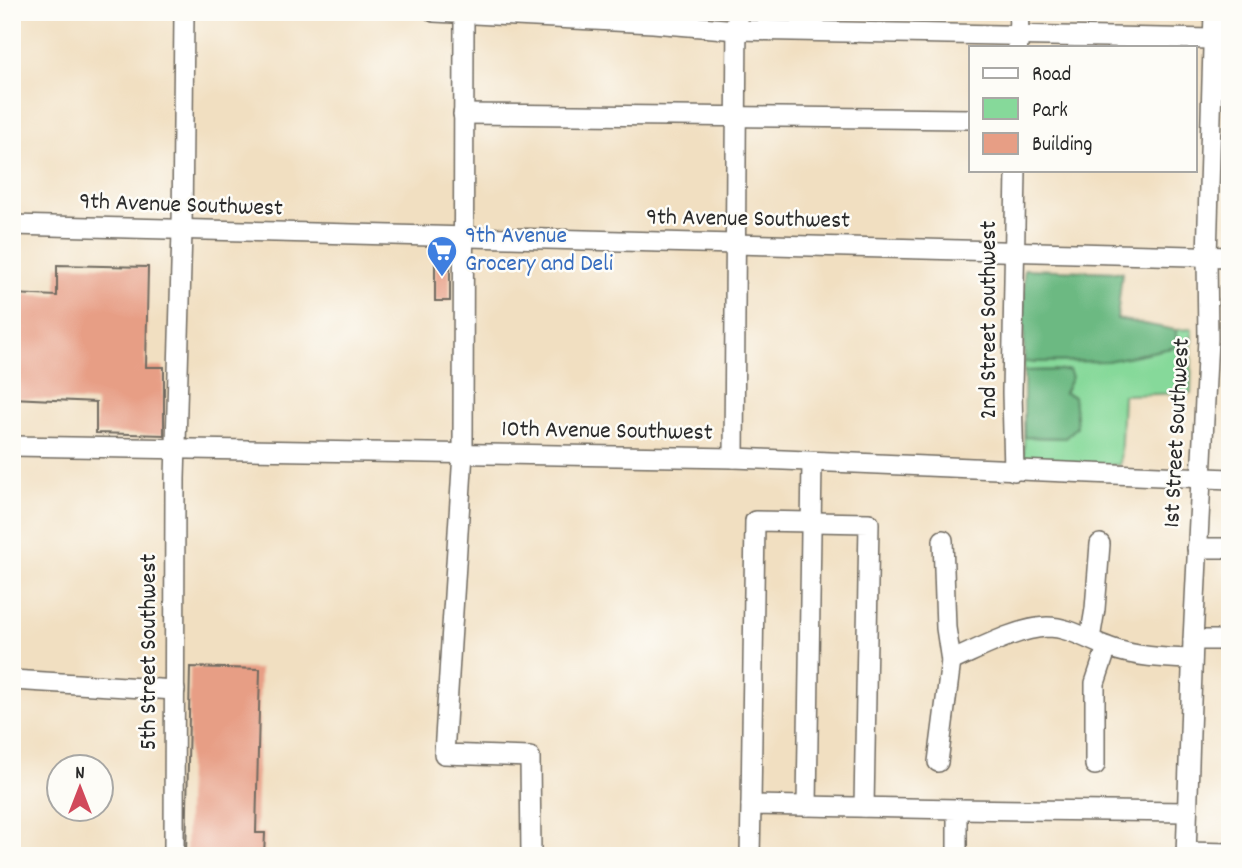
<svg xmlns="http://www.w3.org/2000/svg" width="1242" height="868" viewBox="0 0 1242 868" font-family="Dekko,sans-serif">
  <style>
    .green { fill: #86d99a; stroke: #588262; stroke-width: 2 }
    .forest { fill: #6cb982; stroke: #4c7256; stroke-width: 2 }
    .building { fill: #e79e85 }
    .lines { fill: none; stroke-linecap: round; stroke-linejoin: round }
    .minor-casing { stroke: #706a60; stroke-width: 22 }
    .minor { stroke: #fff; stroke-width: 19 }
    .labels { text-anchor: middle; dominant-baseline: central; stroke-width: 5; stroke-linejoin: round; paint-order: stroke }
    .street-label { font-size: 24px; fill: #2b2b2b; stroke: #fdfcf7 }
    .shop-label { font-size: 24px; fill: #366cbe; stroke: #fdfcf7; text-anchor: start }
  </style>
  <rect width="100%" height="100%" fill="#fdfcf7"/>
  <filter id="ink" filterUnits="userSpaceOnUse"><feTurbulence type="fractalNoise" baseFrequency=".0143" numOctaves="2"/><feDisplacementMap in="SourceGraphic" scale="14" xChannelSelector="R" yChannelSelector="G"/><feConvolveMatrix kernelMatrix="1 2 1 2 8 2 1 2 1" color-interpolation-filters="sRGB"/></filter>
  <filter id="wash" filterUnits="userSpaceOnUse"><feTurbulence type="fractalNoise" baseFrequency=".00686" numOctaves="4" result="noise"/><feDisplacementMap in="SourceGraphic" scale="28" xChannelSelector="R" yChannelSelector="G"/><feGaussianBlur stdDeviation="1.57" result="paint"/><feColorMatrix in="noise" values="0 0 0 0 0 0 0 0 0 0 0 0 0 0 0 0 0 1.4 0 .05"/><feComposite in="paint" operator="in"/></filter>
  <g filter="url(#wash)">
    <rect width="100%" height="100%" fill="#f1dfc1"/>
    <polygon class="green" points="1192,329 1191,393 1123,395 1120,465 1024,463 1024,437 1065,438 1063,393 1069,370 1024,371 1024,362 1107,361 1176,347 1176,330"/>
    <g class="forest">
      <polygon points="1024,269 1122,272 1117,319 1176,330 1176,347 1107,361 1024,362"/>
      <polygon points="1069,370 1072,377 1064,393 1074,396 1077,427 1065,438 1024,437 1024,371"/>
    </g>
    <g id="blocks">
      <g class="building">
        <rect x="435" y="256" width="15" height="45"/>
        <polygon points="57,265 148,267 146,367 164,367 164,435 96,433 96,402 12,398 12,294 57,296"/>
        <polygon points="190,667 260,669 256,833 265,833 264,856 186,856"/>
      </g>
    </g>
  </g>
  <g filter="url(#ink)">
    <use href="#blocks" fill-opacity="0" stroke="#706a60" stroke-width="2"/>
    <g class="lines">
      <g class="minor-casing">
        <g id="minor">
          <polyline points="434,12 653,23 737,30 1213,39"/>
          <polyline points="464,12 463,453 444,754 530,757 531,856"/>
          <polyline points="1018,46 1019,12"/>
          <polyline points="463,114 971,119"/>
          <polyline points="12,225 1230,257"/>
          <polyline points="12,446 734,458 1230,479"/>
          <polyline points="734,458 737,12"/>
          <polyline points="1014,471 1012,393 1016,170"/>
          <polyline points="1197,548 1230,548"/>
          <polyline points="1090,639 1095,609 1100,544"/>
          <polyline points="1193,640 1230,640"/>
          <path d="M951,661c28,-12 66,-33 96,-34 22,0 41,13 61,20 26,10 56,11 84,12"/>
          <polyline points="12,680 175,690"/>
          <polyline points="938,762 951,661 946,628 943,540"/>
          <polyline points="1095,765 1095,683 1107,647"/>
          <polyline points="751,805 755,521 869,523 864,807"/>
          <polyline points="807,806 812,462"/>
          <polyline points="957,809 1187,812"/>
          <polyline points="1186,852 1230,853"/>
          <polyline points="174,856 175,479 182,231 184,12"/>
          <polyline points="750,856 751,805 957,809 957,856"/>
          <polyline points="1186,856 1193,640 1208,339 1207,257 1214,12"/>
        </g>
      </g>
      <use href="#minor" class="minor"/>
    </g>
  </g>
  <defs>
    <g id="supermarket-pin" transform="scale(1.575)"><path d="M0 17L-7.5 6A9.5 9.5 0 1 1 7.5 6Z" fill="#3f7fe0" stroke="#fdfcf7"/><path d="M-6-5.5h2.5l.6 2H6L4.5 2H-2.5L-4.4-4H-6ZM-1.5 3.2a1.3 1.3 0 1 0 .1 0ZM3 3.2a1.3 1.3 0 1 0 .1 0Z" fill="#fff"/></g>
  </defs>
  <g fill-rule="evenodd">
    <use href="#supermarket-pin" x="442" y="251"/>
  </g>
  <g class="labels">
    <g class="street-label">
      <text transform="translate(181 206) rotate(2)">9th Avenue Southwest</text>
      <text transform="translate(748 220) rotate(1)">9th Avenue Southwest</text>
      <text transform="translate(990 320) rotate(-90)">2nd Street Southwest</text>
      <text transform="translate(607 432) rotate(1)">10th Avenue Southwest</text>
      <text transform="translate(1178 433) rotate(-87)">1st Street Southwest</text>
      <text transform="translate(150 652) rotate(-90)">5th Street Southwest</text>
    </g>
    <g class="shop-label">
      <text x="465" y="237">9th Avenue<tspan x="465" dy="28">Grocery and Deli</tspan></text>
    </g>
  </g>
  <rect width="1242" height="868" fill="none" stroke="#fdfcf7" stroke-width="42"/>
  <rect x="969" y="46" width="228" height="126" fill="#fdfcf7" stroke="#a9a8a5" stroke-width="2"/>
  <rect x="983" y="68" width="35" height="10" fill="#ffffff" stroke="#a9a8a5" stroke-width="2"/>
  <text x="1032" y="80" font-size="21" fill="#2b2b2b">Road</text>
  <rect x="983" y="98" width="35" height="21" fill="#86d99a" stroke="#a9a8a5" stroke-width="2"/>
  <text x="1032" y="116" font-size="21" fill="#2b2b2b">Park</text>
  <rect x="983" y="133" width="35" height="21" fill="#e79e85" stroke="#a9a8a5" stroke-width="2"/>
  <text x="1032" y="150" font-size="21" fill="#2b2b2b">Building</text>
  <g transform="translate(80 788)"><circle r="33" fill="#fdfcf7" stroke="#a9a8a5" stroke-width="2"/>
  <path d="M0-5L12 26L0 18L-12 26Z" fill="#d1495b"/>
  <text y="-10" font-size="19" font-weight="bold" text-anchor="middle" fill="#2b2b2b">N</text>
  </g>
</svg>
